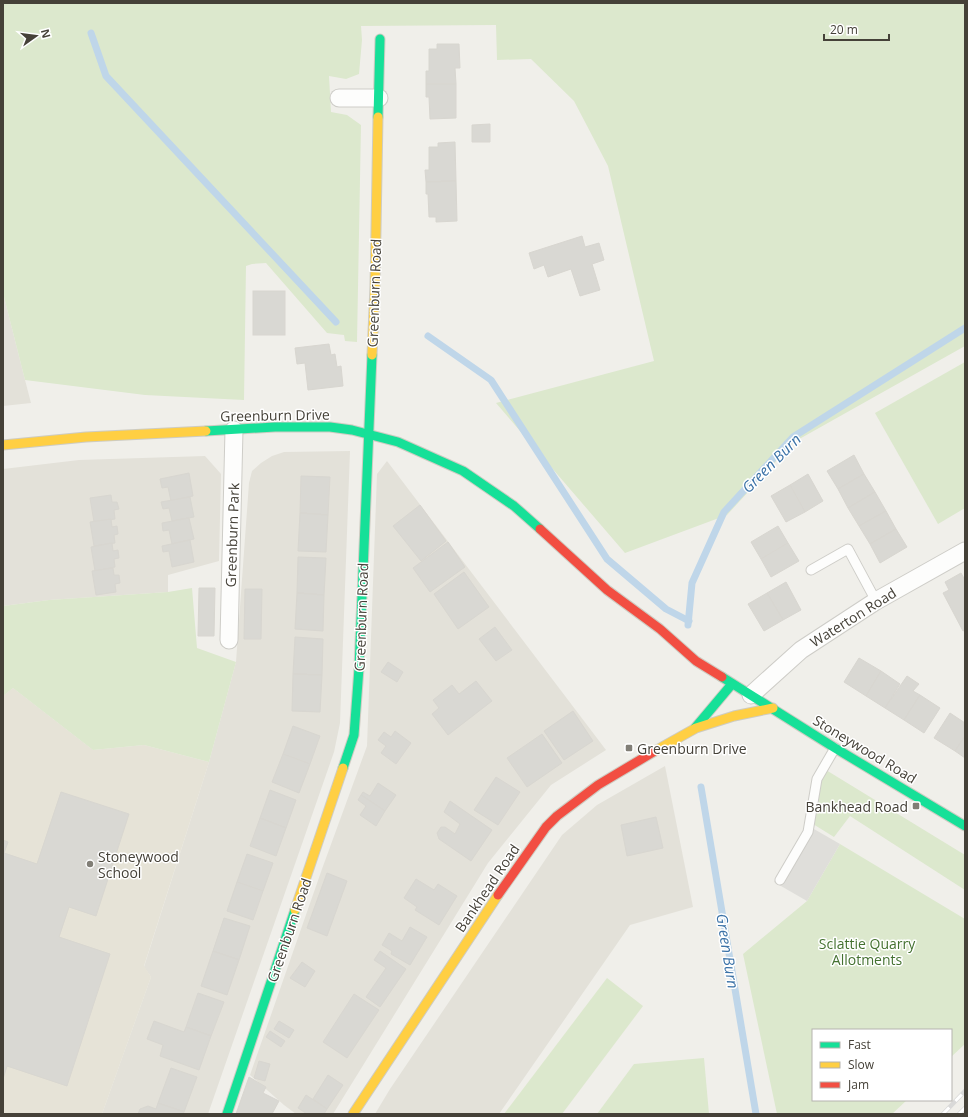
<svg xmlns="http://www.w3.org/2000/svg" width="968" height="1117" viewBox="0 0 968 1117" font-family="'Open Sans',sans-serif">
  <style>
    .residential { fill: #e3e1d9 }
    .education { fill: #e6e3d7 }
    .green { fill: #dce8cd }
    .parking { fill: #dfdeda }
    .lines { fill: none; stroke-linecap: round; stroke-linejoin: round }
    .stream { stroke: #bfd6e9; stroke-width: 7 }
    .building { fill: #d9d8d3; stroke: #d8d6d0 }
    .lane-casing { stroke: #cecdc8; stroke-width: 11 }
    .street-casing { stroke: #cecdc8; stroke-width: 19 }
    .fast-casing { stroke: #ceccc2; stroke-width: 11 }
    .slow-casing { stroke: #ceccc2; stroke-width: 11 }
    .jam-casing { stroke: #ceccc2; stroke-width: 11 }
    .lane { stroke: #fdfdfc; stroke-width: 9 }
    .street { stroke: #fdfdfc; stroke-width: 17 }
    .fast { stroke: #16e098; stroke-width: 9 }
    .slow { stroke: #ffcf43; stroke-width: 9 }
    .jam { stroke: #f24e42; stroke-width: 9 }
    .rail-casing { stroke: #d9d9d8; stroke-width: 4.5 }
    .rail { stroke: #fff; stroke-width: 3; stroke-dasharray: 9; stroke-linecap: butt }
    .poi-dot { fill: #817e76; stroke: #fff; stroke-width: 1.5 }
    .labels { text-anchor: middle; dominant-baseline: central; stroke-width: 3; stroke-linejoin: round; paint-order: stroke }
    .street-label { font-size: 14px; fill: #454138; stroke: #fff }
    .poi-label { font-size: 14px; fill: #454138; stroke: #fff; text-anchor: start }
    .park-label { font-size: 14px; fill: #447130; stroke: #fff }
    .water-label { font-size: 15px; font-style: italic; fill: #3b72a7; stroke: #fff }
  </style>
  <rect width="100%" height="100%" fill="#f0efea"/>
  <g class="residential">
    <polygon points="3,293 25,380 31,403 3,406"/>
    <polygon points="350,451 340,723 334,752 208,1114 102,1114 151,977 144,967 209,762 236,662 249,483 252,471 261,463 272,456 284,452"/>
    <polygon points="205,456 221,474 219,561 168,575 168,592 49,600 3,606 3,469 79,460"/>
    <polygon points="387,461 606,750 551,785 488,863 333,1114 296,1114 284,1105 250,1075 322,869 367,746 377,474"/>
    <polygon points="665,766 693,907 630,925 499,1114 375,1114 390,1089 562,835 597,805"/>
  </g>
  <polygon class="education" points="13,688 93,750 144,745 209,762 144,966 151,977 102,1114 3,1114 3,696"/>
  <g class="green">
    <polygon points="3,3 965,3 965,346 794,442 727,515 625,553 496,403 654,361 608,166 574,101 531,59 497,60 496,25 361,26 362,40 359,74 346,79 329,76 331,112 347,115 361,125 357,342 345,341 344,335 327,333 266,263 252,264 246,266 244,400 145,395 25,380 3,293"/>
    <polygon points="965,362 965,508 938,524 875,413"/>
    <polygon points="192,588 197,648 236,662 209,762 144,745 93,750 13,688 3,696 3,606 49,600 168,592"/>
    <polygon points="826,770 965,855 965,890 850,816 834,837 813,824 821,779"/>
    <polygon points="840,844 965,919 965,1044 951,1057 951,1030 813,1030 813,1100 907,1100 892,1114 777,1114 743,954 807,901"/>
    <polygon points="607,978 643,1006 562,1114 504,1114"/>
    <polygon points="704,1058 709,1114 597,1114 634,1064"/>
  </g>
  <polygon class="parking" points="807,825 840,844 807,901 774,882"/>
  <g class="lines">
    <g class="stream">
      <polyline points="91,33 106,76 336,322"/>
      <polyline points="428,336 491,380 607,559 666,609 689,621"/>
      <polyline points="688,625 692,583 724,512 793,437 965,328"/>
      <polyline points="701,787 756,1114"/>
    </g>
  </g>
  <g class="building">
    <polygon points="437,44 459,44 460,68 455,68 456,84 426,84 426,71 429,71 429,49 437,49"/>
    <polygon points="426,84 456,84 456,118 430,119 429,97 426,97"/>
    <polygon points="490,124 490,142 472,142 472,125"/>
    <polygon points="455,142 456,181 426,182 425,170 429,170 429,147 438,147 438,143"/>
    <polygon points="456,181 457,221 436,222 436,217 429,217 428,194 426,194 426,182"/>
    <polygon points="582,236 585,247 599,243 604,260 592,264 600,290 580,296 571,269 548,277 544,265 534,269 529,253"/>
    <rect x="253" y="291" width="32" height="44"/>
    <polygon points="329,344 331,355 335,354 337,367 341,366 343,386 308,390 305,363 297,364 295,348"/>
    <polygon points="854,455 864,474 838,489 827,471"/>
    <polygon points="189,473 193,496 171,501 168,487 162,488 160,479"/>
    <polygon points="808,474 823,501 805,512 790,485"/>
    <polygon points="864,474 875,492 848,508 838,489"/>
    <polygon points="301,476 330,477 328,515 300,513"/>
    <polygon points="790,485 805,512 786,522 771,496"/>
    <polygon points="875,492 886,511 859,526 848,508"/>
    <polygon points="111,495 112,502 117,502 119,509 114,510 115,519 94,522 90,498"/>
    <polygon points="190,497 194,517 172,521 169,508 163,509 161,502"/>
    <polygon points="420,505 446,541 421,561 393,526"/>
    <polygon points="886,511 896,529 870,544 859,526"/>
    <polygon points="300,513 328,515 326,552 298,551"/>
    <polygon points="189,518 194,539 172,544 169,530 163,531 162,523"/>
    <polygon points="111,519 112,527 117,526 118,534 114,535 115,543 94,546 90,522"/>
    <polygon points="778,526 788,543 761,559 751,542"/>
    <polygon points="896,529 907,547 880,563 870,544"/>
    <polygon points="190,540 194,562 172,567 169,551 163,552 162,546"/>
    <polygon points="448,542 465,567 430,592 413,568"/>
    <polygon points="112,543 113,551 118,550 119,558 114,559 115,567 95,571 91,547"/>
    <polygon points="788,543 799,561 771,577 761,559"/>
    <polygon points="298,557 326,558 324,595 297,593"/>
    <polygon points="113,568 114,575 119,575 120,583 115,584 116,592 96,595 92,571"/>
    <polygon points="464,572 489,607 458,629 434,594"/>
    <polygon points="961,573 965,580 965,630 963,631 943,593 949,590 945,582"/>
    <polygon points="786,582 801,610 783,620 767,593"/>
    <polygon points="199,588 215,588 214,636 198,636"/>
    <polygon points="245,589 262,589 261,639 244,639"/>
    <polygon points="297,593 324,595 323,631 295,629"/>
    <polygon points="767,593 783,620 764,631 748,604"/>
    <polygon points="495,627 512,650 496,661 479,639"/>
    <polygon points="295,637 323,639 322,675 293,674"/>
    <polygon points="859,658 881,671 866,696 844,682"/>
    <polygon points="388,662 403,672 397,682 381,672"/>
    <polygon points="881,671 900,684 885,708 866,696"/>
    <polygon points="293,674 322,675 320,712 292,711"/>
    <polygon points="907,676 919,684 913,691 920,695 904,720 885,708"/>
    <polygon points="476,681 492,701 448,735 432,714 439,708 433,700 452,685 459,694"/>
    <polygon points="920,695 940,708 924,733 904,720"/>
    <polygon points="573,711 593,741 564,760 544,731"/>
    <polygon points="950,713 965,723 965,736 955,751 934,738"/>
    <polygon points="293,726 320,736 310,764 283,754"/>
    <polygon points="395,731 411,743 396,764 381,753 386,746 378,740 384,732 391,737"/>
    <polygon points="542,734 562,763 527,787 507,758"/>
    <polygon points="965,736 965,758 955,751"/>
    <polygon points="283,754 310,764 299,793 272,782"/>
    <polygon points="496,777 520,792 498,825 474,810"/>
    <polygon points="378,783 396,795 385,811 361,795 363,792 370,796"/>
    <polygon points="270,790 296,800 286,828 260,818"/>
    <polygon points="61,792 129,814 96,916 69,907 59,937 110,954 67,1086 7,1066 3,1079 3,840 8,842 4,853 37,864"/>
    <polygon points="361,795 385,811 376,826 360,815 366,806 358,800"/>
    <polygon points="450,801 492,830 471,861 439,839 437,833 441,827 445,827 455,834 460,824 444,812"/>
    <polygon points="656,817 663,848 627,856 621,825"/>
    <polygon points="260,818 286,828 276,856 250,846"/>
    <polygon points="247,854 273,863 263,891 237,882"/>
    <polygon points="327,873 347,881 327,936 307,928"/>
    <polygon points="416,879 434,890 438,884 457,896 439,925 415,910 417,907 404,898"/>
    <polygon points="237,882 263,891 253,920 227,911"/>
    <polygon points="224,918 250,926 239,960 213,951"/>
    <polygon points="410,927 427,937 410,965 391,954 392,951 382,945 389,933 402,941"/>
    <polygon points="213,951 239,960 227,995 201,986"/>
    <polygon points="380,951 406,969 380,1007 366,997 386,968 374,960"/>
    <polygon points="302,962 315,971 305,987 290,978"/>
    <polygon points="198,993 224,1002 211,1036 186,1027"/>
    <polygon points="354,994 379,1010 347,1058 323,1042"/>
    <polygon points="154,1021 184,1032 186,1027 211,1036 199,1070 160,1056 163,1045 147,1039"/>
    <polygon points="279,1021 294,1030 289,1038 274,1029"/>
    <polygon points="270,1031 285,1041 281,1047 266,1037"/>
    <polygon points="259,1061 270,1064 265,1081 254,1078"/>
    <polygon points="171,1068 197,1077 184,1112 158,1103"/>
    <polygon points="328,1075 343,1085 327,1109 313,1099"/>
    <polygon points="249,1077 266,1087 263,1093 279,1101 272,1114 236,1114"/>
    <polygon points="306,1095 327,1109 324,1114 307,1114 298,1108"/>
    <polygon points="158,1103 184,1112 183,1114 138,1114 140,1109 148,1106 156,1109"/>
  </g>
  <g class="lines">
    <g class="lane-casing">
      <g id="lane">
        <polyline points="811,570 848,549 876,601"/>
        <polyline points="780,880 808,832 817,779 835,748"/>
      </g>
    </g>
    <g class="street-casing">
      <g id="street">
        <polyline points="339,98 379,98"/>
        <polyline points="229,640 234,430"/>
        <polyline points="751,695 801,650 876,601 965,551"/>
      </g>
    </g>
    <g class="fast-casing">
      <g id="fast">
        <polyline points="378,117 380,39"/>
        <polyline points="206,431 275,427 330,427 352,430 398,442 463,471 514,506 540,529"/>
        <polyline points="722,677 835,748 965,826"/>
        <polyline points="695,728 732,684"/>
        <polyline points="343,768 354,735 359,668 372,355"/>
        <polyline points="227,1114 295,910"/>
      </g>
    </g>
    <g class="slow-casing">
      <g id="slow">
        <polyline points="372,355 375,286 378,117"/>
        <polyline points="3,445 86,437 206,431"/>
        <polyline points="655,751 696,728 734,716 773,708"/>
        <polyline points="295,910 343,768"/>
        <polyline points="353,1114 498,895"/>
      </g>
    </g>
    <g class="jam-casing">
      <g id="jam">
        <polyline points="540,529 607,590 660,629 696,661 722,677"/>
        <polyline points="498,895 546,827 557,816 598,785 655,751"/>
      </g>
    </g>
    <use href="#lane" class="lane"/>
    <use href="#street" class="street"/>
    <use href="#fast" class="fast"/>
    <use href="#slow" class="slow"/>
    <use href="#jam" class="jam"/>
    <g class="rail-casing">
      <g id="rail">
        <polyline points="943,1114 965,1091"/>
        <polyline points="959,1114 965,1108"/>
      </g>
    </g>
    <use href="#rail" class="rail"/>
  </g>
  <g class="poi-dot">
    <rect x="625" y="744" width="8" height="8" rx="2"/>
    <rect x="912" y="802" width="8" height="8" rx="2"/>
    <circle cx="90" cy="864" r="4"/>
  </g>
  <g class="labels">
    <g class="street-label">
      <text transform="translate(374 293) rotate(-88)">Greenburn Road</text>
      <text transform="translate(275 415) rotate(-1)">Greenburn Drive</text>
      <text transform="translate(232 535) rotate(-88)">Greenburn Park</text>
      <text transform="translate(361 617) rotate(-88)">Greenburn Road</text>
      <text transform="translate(853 617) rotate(-32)">Waterton Road</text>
      <text transform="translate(865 749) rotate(31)">Stoneywood Road</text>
      <text transform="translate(487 888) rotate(-56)">Bankhead Road</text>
      <text transform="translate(289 930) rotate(-71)">Greenburn Road</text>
    </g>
    <g class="poi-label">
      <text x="637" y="748">Greenburn Drive</text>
      <text x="908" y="806" text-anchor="end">Bankhead Road</text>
      <text x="98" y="856">Stoneywood<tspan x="98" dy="16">School</tspan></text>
    </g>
    <g class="park-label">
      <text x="867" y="943">Sclattie Quarry<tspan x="867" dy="16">Allotments</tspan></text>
    </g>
    <g class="water-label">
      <text transform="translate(771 463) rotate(-45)">Green Burn</text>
      <text transform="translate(728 951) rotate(81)">Green Burn</text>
    </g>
  </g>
  <rect width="968" height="1117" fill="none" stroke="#454138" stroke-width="8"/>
  <rect x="812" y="1029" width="140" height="72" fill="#ffffff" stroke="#b5b3af"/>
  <rect x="820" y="1042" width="20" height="6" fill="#16e098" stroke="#b5b3af"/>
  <text x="848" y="1049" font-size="12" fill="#454138">Fast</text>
  <rect x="820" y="1062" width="20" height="6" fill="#ffcf43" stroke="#b5b3af"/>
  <text x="848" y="1069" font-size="12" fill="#454138">Slow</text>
  <rect x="820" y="1082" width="20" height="6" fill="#f24e42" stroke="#b5b3af"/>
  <text x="848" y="1089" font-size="12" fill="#454138">Jam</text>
  <g transform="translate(36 36) rotate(76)" stroke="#ffffff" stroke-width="3" paint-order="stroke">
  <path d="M0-3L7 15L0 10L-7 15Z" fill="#454138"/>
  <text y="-6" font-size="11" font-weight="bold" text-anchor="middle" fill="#454138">N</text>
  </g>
  <path d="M824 34v6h65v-6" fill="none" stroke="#454138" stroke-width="2"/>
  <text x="830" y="34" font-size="12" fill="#454138" stroke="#ffffff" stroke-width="3" paint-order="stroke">20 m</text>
</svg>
